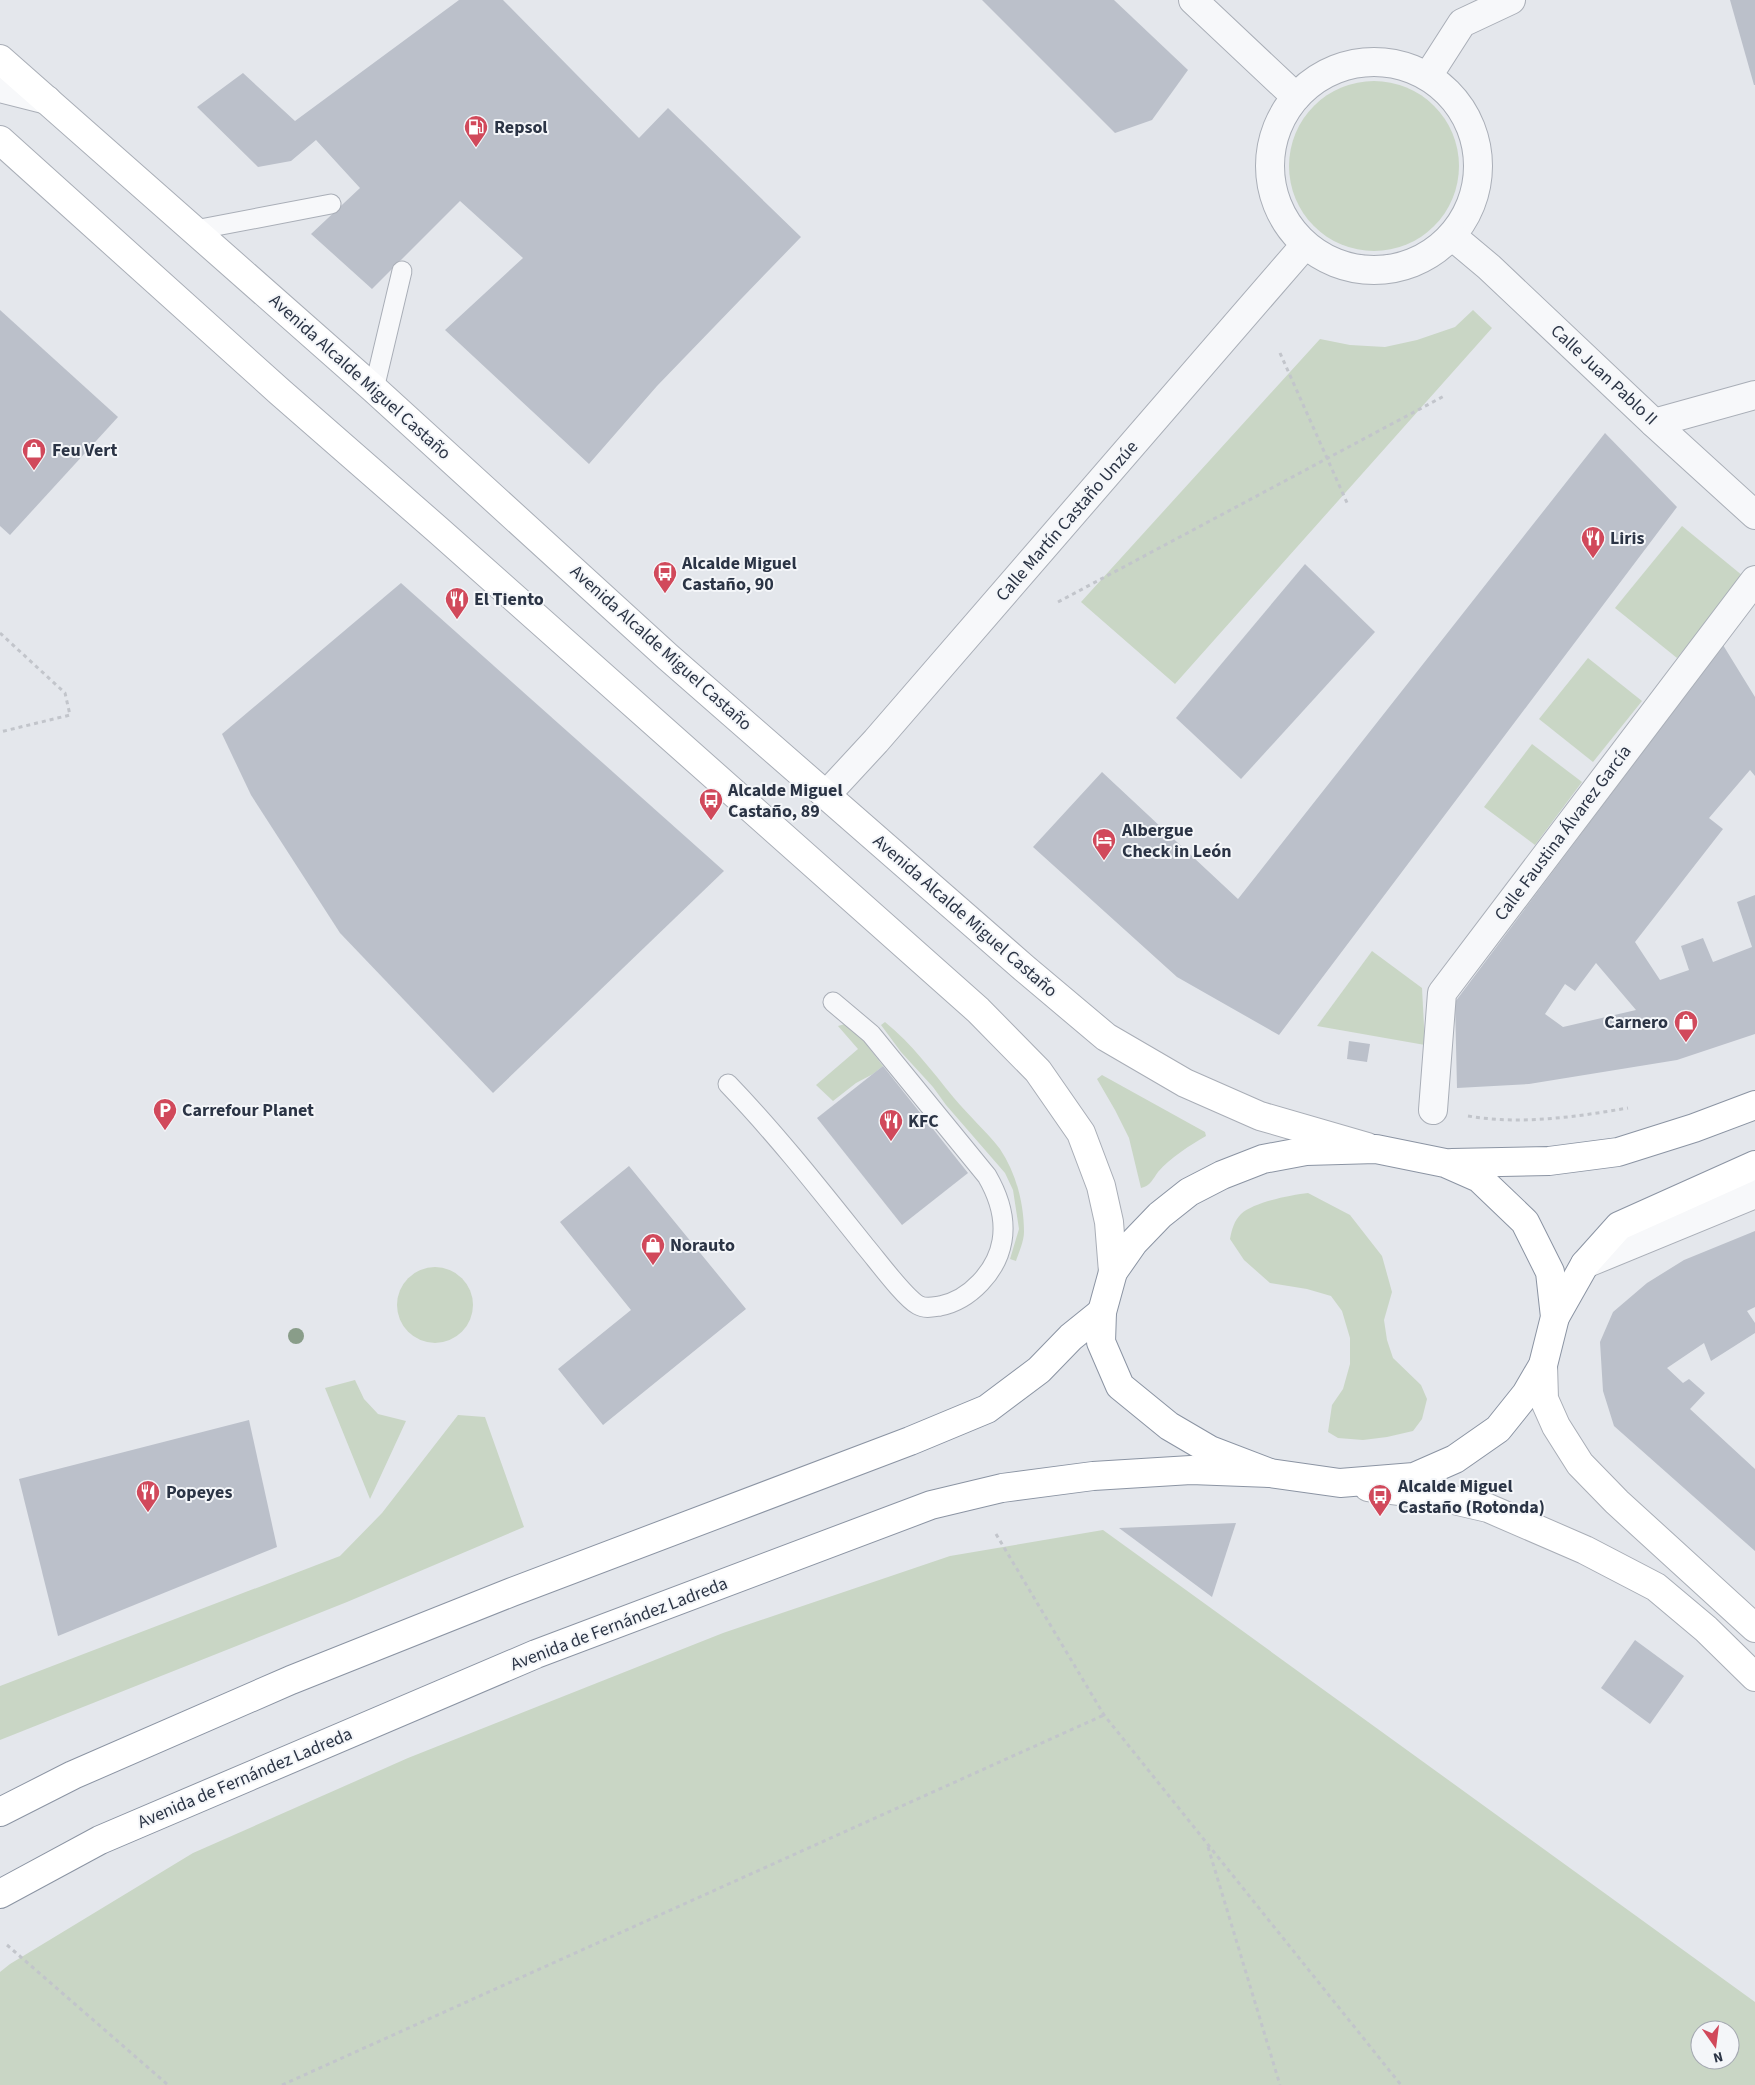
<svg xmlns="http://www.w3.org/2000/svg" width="1755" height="2085" viewBox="0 0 1755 2085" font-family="'Source Sans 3',sans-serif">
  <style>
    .green { fill: #c9d6c5; fill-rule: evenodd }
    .building { fill: #bbc0ca; fill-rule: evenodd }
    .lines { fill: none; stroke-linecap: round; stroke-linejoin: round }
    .service-casing { stroke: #a9aeb7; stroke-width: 21 }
    .pedestrian-casing { stroke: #a9aeb7; stroke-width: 30 }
    .minor-casing { stroke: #a9aeb7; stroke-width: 30 }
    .secondary-casing { stroke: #a9aeb7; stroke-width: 30 }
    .trunk-casing { stroke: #8b94a3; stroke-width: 30 }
    .path { stroke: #c2c5cb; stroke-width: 3; stroke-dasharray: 4 4; stroke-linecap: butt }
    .service { stroke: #f7f8fa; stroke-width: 19 }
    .pedestrian { stroke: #f7f8fa; stroke-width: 28 }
    .minor { stroke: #f7f8fa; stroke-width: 28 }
    .secondary { stroke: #fff; stroke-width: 28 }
    .trunk { stroke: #fff; stroke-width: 28 }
    .tree { fill: #899d89 }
    .labels { text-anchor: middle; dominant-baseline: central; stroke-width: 4; stroke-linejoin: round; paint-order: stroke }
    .poi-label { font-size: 18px; font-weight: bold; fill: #2b3445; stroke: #f4f6f9; text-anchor: start }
    .street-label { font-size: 18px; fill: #2b3445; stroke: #f4f6f9 }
  </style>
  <rect width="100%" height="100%" fill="#e4e7ec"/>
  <g class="green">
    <circle cx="1374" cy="166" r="85"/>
    <polygon points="1473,310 1492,328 1175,684 1081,602 1320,339 1350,345 1385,347 1417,340 1455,327"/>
    <polygon points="1682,526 1743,576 1677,658 1615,608"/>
    <polygon points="1588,658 1642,701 1593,762 1539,719"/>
    <polygon points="1532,744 1582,782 1535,845 1484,807"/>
    <polygon points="1372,951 1422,988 1425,1045 1317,1026"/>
    <path d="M885,1022c27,22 47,49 69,76 14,17 32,33 46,51 16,24 24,54 24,83 0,9 -5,20 -8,29l-6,-2 9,-30 -6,-39 -8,-17 -59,-68 -13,-18 -32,-35 -20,-27z"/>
    <polygon points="845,1024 856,1031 883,1066 873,1074 856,1083 833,1101 816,1085 858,1049 838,1026"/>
    <path d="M1102,1075l103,57 1,4c-17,10 -35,21 -48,36 -5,7 -8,14 -17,16l-12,-50 -14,-28 -18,-31z"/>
    <path d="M1308,1193l42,22 32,41 10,36 -8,28 3,20 6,18 28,27 6,14 -5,20 -9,12 -26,6 -24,3 -25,-2 -10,-6 4,-27 11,-16 7,-25v-26l-8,-27 -11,-15 -24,-7 -37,-6 -26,-23 -14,-21c2,-10 4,-18 11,-25 13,-12 50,-19 67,-21z"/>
    <circle cx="435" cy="1305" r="38"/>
    <polygon points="355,1380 364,1399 378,1414 406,1421 370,1499 325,1388"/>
    <polygon points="458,1415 485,1417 524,1527 347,1602 0,1740 0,1686 340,1556 382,1513"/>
    <path d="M1103,1530l652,472v83h-1755v-113l10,-8 183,-111 215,-95 315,-125 227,-77zM1700,2030h30v30h-30z"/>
  </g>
  <g class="building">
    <polygon points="459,0 503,0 639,138 668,108 801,237 657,386 589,464 445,330 523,258 460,201 372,289 311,234 360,188 316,140 291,161 258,167 197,107 243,73 295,121"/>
    <polygon points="982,0 1114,0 1188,70 1152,120 1115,133"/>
    <polygon points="1730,0 1755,0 1755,85 1754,85"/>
    <polygon points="0,310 118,417 10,535 0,526"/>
    <polygon points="1605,433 1677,507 1279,1035 1177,977 1033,847 1102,772 1238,899"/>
    <polygon points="1305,564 1375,632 1241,779 1176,718"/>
    <polygon points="401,583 724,871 493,1093 340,933 251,795 222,734"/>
    <path d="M1723,645l32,52v79l-5,-6 -41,48 14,11 -88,113 25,38 29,-10 -8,-24 22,-8 10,24 39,-15 -15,-45 18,-7v139l-78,26 -148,24 -72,4 -2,-86zM1596,963l40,47 -73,17 -18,-13 20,-30 10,7z"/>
    <polygon points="1349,1041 1370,1044 1367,1062 1347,1059"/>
    <polygon points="883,1066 968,1173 902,1225 817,1118"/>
    <polygon points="629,1166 746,1309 603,1425 558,1369 631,1310 560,1222"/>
    <polygon points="1755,1231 1755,1307 1747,1311 1755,1323 1755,1333 1711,1361 1704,1343 1667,1368 1683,1383 1689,1379 1705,1393 1690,1409 1755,1469 1755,1551 1614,1426 1603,1391 1600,1342 1613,1312 1647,1283 1684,1260"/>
    <polygon points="249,1420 277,1547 58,1636 19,1479"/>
    <polygon points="1236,1523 1212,1597 1119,1528"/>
    <polygon points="1635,1640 1684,1676 1650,1724 1601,1688"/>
  </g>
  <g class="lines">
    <g class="service-casing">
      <g id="service">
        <polyline points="195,230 331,204"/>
        <polyline points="374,389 402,271"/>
        <path d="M728,1084c49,51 93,107 137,162 12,14 39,51 53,59 7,4 15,2 22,1 30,-6 57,-35 62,-65 4,-23 -4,-46 -15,-65l-116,-142 -38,-32"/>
      </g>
    </g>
    <g class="pedestrian-casing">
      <polyline id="pedestrian" points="1433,1110 1442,993 1755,580"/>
    </g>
    <g class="minor-casing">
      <g id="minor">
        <polyline points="1193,0 1296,97"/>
        <circle cx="1374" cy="166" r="104"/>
        <polyline points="1428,76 1462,23 1511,0"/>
        <polyline points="0,88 47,100"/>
        <polyline points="1452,236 1489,267 1654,423 1755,515"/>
        <polyline points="1654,423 1755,395"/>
        <polyline points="826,795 876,741 1305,245"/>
        <polyline points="1585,1264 1755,1194"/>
      </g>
    </g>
    <g class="secondary-casing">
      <g id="secondary">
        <polyline points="0,59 374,389 668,657 1024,968 1106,1037 1185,1083 1260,1116 1367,1147"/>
        <polyline points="0,140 280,392 438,530 978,1010 1038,1071 1081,1133 1101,1186 1109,1222 1113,1272"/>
        <polyline points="1543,1365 1544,1399 1556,1426 1580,1464 1617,1502 1755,1628"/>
        <polyline points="1368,1487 1432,1495 1488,1508 1585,1550 1656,1587 1706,1629 1755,1677"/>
      </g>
    </g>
    <g class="trunk-casing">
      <g id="trunk">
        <polygon points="1376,1149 1445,1163 1479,1178 1525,1222 1550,1272 1555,1317 1543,1365 1526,1394 1498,1429 1455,1459 1414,1477 1340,1483 1270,1473 1210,1450 1169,1426 1120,1386 1101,1342 1102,1312 1113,1272 1134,1242 1160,1215 1189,1192 1222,1175 1263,1159 1306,1151"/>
        <polyline points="1452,1163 1549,1161 1618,1152 1694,1128 1755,1105"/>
        <polyline points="1555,1317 1585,1264 1619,1226 1755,1165"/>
        <polyline points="0,1812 73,1775 291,1680 512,1592 910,1441 987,1409 1039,1370 1071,1337 1102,1312"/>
        <polyline points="0,1894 100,1840 536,1654 931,1505 1002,1488 1093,1476 1191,1470 1270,1473"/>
      </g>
    </g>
    <g class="path">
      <polyline points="1280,353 1348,505"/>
      <polyline points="1058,602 1446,395"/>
      <polyline points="0,633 65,693 70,715 0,732"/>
      <path d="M1468,1116c53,9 107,1 160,-8"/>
      <polyline points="996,1534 1104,1715 1401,2085"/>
      <polyline points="1208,1847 1280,2085"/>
      <polyline points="7,1945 168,2085"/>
      <polyline points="282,2085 1104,1715"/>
    </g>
    <use href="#service" class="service"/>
    <use href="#pedestrian" class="pedestrian"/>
    <use href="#minor" class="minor"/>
    <use href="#secondary" class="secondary"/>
    <use href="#trunk" class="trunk"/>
  </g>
  <circle class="tree" cx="296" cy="1336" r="8"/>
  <defs>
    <g id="fuel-pin" transform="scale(1.25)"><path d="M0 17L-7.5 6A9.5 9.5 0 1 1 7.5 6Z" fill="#d1495b" stroke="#f4f6f9"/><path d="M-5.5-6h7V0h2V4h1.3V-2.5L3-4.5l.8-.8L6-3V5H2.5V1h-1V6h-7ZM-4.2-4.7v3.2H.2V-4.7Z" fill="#fff"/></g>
    <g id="shop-pin" transform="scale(1.25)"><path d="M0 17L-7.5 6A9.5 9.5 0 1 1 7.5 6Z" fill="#d1495b" stroke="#f4f6f9"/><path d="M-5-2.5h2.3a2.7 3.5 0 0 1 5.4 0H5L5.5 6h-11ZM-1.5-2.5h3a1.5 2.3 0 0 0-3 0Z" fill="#fff"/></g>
    <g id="restaurant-pin" transform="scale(1.25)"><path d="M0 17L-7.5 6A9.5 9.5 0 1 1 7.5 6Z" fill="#d1495b" stroke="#f4f6f9"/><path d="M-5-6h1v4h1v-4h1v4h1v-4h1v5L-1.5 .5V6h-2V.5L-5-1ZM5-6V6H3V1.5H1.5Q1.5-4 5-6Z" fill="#fff"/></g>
    <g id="bus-pin" transform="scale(1.25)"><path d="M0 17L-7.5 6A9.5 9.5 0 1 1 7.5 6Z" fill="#d1495b" stroke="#f4f6f9"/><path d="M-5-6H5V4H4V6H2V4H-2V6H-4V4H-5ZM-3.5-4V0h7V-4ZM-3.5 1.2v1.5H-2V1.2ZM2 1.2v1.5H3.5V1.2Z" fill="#fff"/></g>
    <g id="hotel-pin" transform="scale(1.25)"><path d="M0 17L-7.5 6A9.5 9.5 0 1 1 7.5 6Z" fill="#d1495b" stroke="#f4f6f9"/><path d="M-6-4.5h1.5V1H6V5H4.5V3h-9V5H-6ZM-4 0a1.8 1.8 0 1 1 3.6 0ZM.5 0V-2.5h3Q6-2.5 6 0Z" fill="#fff"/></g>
    <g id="parking-pin" transform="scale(1.25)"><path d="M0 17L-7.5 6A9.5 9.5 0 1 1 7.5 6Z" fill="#d1495b" stroke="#f4f6f9"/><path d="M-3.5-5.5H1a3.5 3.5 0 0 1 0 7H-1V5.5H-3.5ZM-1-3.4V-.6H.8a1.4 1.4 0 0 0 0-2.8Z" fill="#fff"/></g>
  </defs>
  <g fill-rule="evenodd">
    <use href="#fuel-pin" x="476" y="127"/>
    <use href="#shop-pin" x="34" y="450"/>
    <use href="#restaurant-pin" x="1593" y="538"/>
    <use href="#bus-pin" x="665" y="573"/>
    <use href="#restaurant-pin" x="457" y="599"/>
    <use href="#bus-pin" x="711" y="800"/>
    <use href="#hotel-pin" x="1104" y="840"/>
    <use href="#shop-pin" x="1686" y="1022"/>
    <use href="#parking-pin" x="165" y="1110"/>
    <use href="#restaurant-pin" x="891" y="1121"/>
    <use href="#shop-pin" x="653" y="1245"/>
    <use href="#restaurant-pin" x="148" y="1492"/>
    <use href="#bus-pin" x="1380" y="1496"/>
  </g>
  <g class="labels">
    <g class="poi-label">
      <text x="494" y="127">Repsol</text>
      <text x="52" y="450">Feu Vert</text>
      <text x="1610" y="538">Liris</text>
      <text x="682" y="563">Alcalde Miguel<tspan x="682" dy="21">Castaño, 90</tspan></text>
      <text x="474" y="599">El Tiento</text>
      <text x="728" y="790">Alcalde Miguel<tspan x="728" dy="21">Castaño, 89</tspan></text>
      <text x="1122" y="830">Albergue<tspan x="1122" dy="21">Check in León</tspan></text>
      <text x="1668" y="1022" text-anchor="end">Carnero</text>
      <text x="182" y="1110">Carrefour Planet</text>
      <text x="908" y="1121">KFC</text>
      <text x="670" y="1245">Norauto</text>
      <text x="1398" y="1486">Alcalde Miguel<tspan x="1398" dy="21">Castaño (Rotonda)</tspan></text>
      <text x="166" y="1492">Popeyes</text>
    </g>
    <g class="street-label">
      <text transform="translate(1604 375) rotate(43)">Calle Juan Pablo II</text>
      <text transform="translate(360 377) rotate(42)">Avenida Alcalde Miguel Castaño</text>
      <text transform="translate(1067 521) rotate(-49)">Calle Martín Castaño Unzúe</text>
      <text transform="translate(661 648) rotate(42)">Avenida Alcalde Miguel Castaño</text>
      <text transform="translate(1563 833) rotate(-53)">Calle Faustina Álvarez García</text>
      <text transform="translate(965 916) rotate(41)">Avenida Alcalde Miguel Castaño</text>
      <text transform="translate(619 1624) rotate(-21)">Avenida de Fernández Ladreda</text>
      <text transform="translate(245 1778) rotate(-23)">Avenida de Fernández Ladreda</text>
    </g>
  </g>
  <g transform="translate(1715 2045) rotate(166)"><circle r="24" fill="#f4f6f9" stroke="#a4a8b1"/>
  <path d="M0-4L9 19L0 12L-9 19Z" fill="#d1495b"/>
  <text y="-8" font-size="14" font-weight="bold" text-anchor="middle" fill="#2b3445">N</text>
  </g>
</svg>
